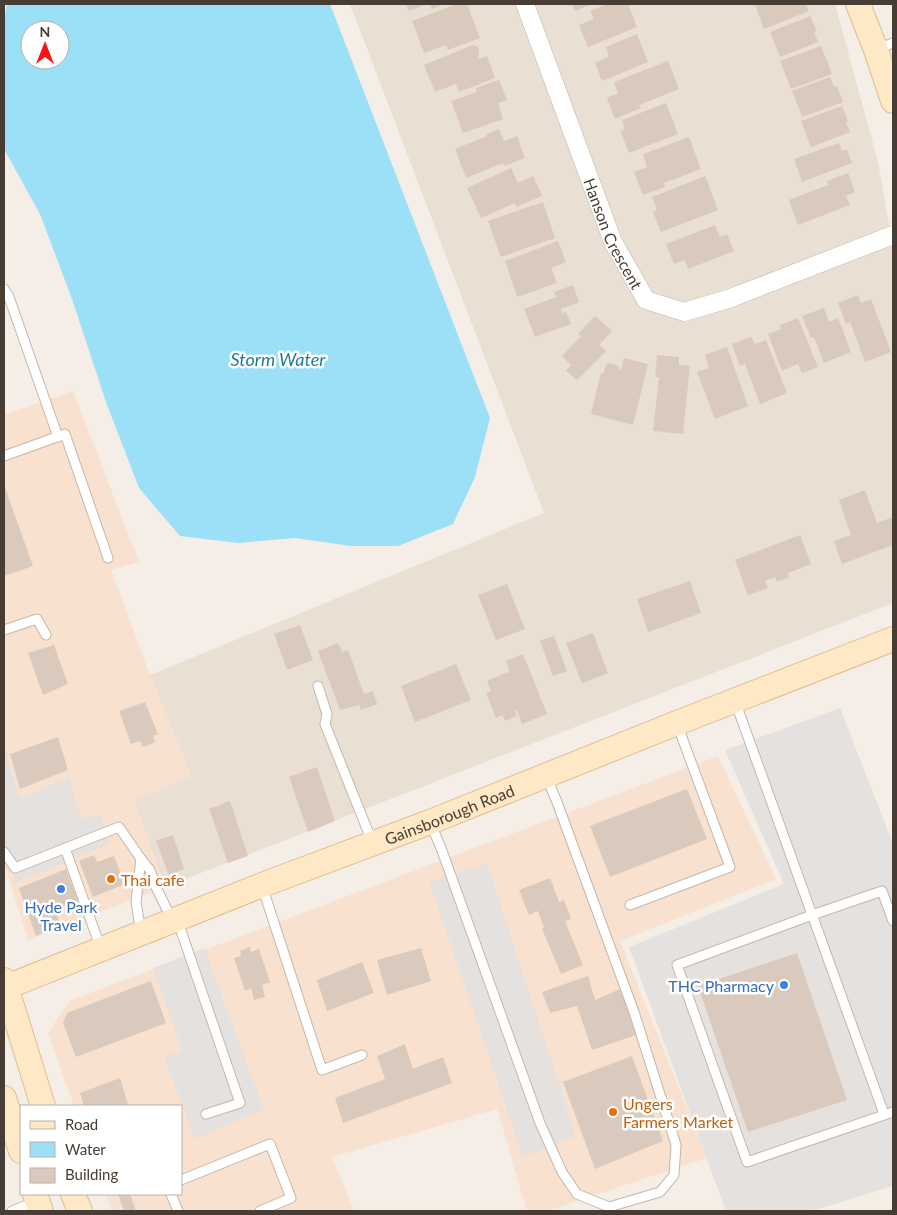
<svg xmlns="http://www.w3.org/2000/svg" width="897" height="1215" viewBox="0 0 897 1215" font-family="Lato,sans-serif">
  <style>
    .residential { fill: #e9dfd3 }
    .commercial { fill: #f9e1cf }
    .parking { fill: #e5e1de }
    .water { fill: #9ce0f7; fill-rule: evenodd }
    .building { fill: #dacabd }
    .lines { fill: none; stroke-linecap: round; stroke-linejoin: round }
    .lane-casing { stroke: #c4b7aa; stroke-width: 11 }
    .street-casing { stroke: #c4b7aa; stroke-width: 19 }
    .secondary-casing { stroke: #ddbe93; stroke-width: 26 }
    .lane { stroke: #fff; stroke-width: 9 }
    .street { stroke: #fff; stroke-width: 18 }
    .secondary { stroke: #ffe8c5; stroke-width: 24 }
    .food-dot { fill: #e8710a; stroke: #fff; stroke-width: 2 }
    .shop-dot { fill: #3f7fe0; stroke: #fff; stroke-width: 2 }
    .labels { text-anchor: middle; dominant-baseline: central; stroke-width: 5; stroke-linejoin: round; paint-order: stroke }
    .street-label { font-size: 16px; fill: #483d34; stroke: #fff }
    .food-label { font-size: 16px; fill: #c56008; stroke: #fff; text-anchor: start }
    .shop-label { font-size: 16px; fill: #366cbe; stroke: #fff }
    .water-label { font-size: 18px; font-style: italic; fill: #1f7b9c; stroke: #fff }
  </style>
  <rect width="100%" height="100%" fill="#f5eee6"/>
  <polygon class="residential" points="350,4 835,4 878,162 893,247 893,603 165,887 134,800 191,776 150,675 544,513"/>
  <g class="commercial">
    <polygon points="73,391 139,562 111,570 150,675 191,776 134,800 165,887 28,940 4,863 4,415"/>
    <polygon points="718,756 776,879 620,941 707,1158 547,1211 527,1211 497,1109 332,1157 354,1211 112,1211 105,1194 181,1194 181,1106 74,1106 48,1033 69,1001"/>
  </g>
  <g class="parking">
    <polygon points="840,708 893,844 893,1186 812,1211 726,1211 629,947 784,884 725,750"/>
    <polygon points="4,747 20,798 69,778 81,819 100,814 110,844 15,883 9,861 4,863"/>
    <polygon points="487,864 576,1136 523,1157 429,881"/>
    <polygon points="204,948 264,1109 195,1139 164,1057 182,1050 153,968"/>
  </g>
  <path class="water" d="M7,4h323l160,414 -15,59 -22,47 -55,22h-47l-56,-8 -57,5 -58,-7 -41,-48 -33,-86 -34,-103 -32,-85 -36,-65v-130zM30,30h30v30h-30z"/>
  <g class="building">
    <polygon points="406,4 427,4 409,11"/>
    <polygon points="430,4 444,4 432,9"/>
    <polygon points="457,4 467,4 480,38 448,50 446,45 424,53 412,21"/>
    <polygon points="572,4 593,4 575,11"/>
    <polygon points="607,4 628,4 637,27 588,47 579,25 594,19 590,11"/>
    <polygon points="758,4 806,4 809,11 764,29 755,5"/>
    <polygon points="810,16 817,31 814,32 818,42 780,57 770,32"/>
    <polygon points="637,34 648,62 602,81 595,63 609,57 606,47"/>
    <polygon points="473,45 479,48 478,59 487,56 495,78 459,92 456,84 435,92 424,65"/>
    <polygon points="821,46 832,74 791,89 780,61"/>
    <polygon points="668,61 679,89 639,105 641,108 615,119 607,98 618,93 614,82"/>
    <polygon points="830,77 834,87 837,86 843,102 802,117 792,91"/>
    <polygon points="499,80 507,100 498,103 503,119 463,133 451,101 477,92 476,88"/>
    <polygon points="666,103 678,134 629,153 620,131 625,129 622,120"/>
    <polygon points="842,106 848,121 846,122 850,132 811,147 801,121"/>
    <polygon points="499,129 504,141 517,136 525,158 505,166 503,163 466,178 455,149 487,136 486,134"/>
    <polygon points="689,137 701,169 664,183 665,187 643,195 634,172 647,167 643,154"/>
    <polygon points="839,143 842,151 847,149 852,163 802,182 794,159"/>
    <polygon points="511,168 518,183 533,176 542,196 516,207 515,203 481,218 467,188"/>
    <polygon points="848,173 855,192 846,196 850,205 798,225 789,200 828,185 827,181"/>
    <polygon points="705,176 718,210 661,232 653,212 657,210 652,197"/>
    <polygon points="543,202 555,238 501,257 488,221"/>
    <polygon points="715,225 720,237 727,234 734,251 688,269 685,260 674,264 666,244"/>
    <polygon points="558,241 566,262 551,268 557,283 517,297 505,261"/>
    <polygon points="573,285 579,302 561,309 562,313 566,312 571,324 535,337 524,309 556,297 554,292"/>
    <polygon points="858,295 861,303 871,299 891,352 865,362 850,322 846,324 838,303"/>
    <polygon points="824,308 829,322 838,318 851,352 824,363 814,337 811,338 802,316"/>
    <polygon points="595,316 612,331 599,345 606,351 577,380 566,371 571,365 562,356 581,336 578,334"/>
    <polygon points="798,318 818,367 802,373 798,364 782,371 768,334 781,329 780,325"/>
    <polygon points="751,337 755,344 766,340 787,393 760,404 745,364 740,366 732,344"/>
    <polygon points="727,347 748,406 715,419 697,372 709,368 705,355"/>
    <polygon points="657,355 679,357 679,365 690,366 683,434 653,431 659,377 655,377"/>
    <polygon points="624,358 648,364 633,425 591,414 601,373 603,374 606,365 609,363 617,365 621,371"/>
    <polygon points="4,485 33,566 4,576"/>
    <polygon points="865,490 877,523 893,517 893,545 842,564 834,541 851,535 839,500"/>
    <polygon points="800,535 811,564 788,573 789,577 777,582 775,577 765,581 768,588 748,595 735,560"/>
    <polygon points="690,581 701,613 648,632 637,599"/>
    <polygon points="507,584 525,629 496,640 478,595"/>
    <polygon points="300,625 313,660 287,670 274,634"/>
    <polygon points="593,633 608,673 582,683 566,643"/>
    <polygon points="554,636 567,671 553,676 540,641"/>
    <polygon points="338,643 342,652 348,650 364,694 373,691 377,704 361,710 359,705 340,710 318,651"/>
    <polygon points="54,645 68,684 43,695 28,653"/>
    <polygon points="523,654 547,714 522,724 517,710 515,711 517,716 505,721 502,715 496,718 486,693 491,691 487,681 510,671 506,661"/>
    <polygon points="456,664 471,700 415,722 401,686"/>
    <polygon points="145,702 158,734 153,736 155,742 143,747 140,741 131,744 119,711"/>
    <polygon points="58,737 68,770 20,789 10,754"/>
    <polygon points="317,767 335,821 308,832 289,777"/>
    <polygon points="687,789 707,839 610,877 590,826"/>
    <polygon points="230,801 248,856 228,863 209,809"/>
    <polygon points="173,835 184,869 169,875 156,841"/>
    <polygon points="94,855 97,862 114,856 125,884 93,897 79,861"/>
    <polygon points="66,869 78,901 55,909 60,925 36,936 19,888"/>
    <polygon points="550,878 559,902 564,900 571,919 565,921 583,965 561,974 542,929 544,928 538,911 529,915 519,890"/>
    <polygon points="250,947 251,952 259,949 270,982 262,985 265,997 254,1000 251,988 245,991 234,958 241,956 240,951"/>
    <polygon points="421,948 431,981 387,995 377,960"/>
    <polygon points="797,953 847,1100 748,1132 698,986"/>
    <polygon points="362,962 374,993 327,1011 317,980"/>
    <polygon points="588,976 595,1000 620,989 636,1035 592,1050 577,1006 550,1013 542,992"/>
    <polygon points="151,981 166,1023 76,1057 63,1023 67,1013"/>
    <polygon points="405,1044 413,1069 443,1057 452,1083 343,1123 335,1098 385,1079 377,1056"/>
    <polygon points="632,1056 663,1141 595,1169 563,1082"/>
    <polygon points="120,1078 128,1105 124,1106 84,1106 80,1093"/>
    <polygon points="118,1194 130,1194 136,1211 124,1211"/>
  </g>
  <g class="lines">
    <g class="lane-casing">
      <g id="lane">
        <polyline points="877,49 893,43"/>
        <polyline points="4,289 9,297 58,437"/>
        <polyline points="4,456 65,434 108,558"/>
        <polyline points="4,630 37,619 46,635"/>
        <polyline points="318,686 327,714 325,724 373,844"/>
        <polyline points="735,701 884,1114"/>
        <polyline points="430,822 441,848 540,1123 562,1172 577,1194 609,1207 660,1192 674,1175 676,1145 634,1012 557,802 546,776"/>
        <polyline points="65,848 101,949"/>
        <polyline points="4,852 15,868 119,827 141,859 150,870 156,887 172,920"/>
        <polyline points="141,859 136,902 141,933"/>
        <polyline points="262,886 322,1070 362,1055"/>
        <polyline points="630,905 730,867 677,724"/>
        <polyline points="177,919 240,1103 206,1114"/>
        <polyline points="893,921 882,891 812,915 677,965 747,1162 893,1112"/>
        <polyline points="181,1180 270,1144 291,1198 260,1211"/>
        <polyline points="171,1194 178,1211"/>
        <polyline points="12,1211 37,1201"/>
      </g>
    </g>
    <g class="street-casing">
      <g id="street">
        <path id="s1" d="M525,4l88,238 33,58 38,12 44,-13 165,-64"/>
      </g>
    </g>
    <g class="secondary-casing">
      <g id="secondary">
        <polyline points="858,4 876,50 893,101"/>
        <polyline points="4,980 43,1106"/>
        <path id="s2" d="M4,988l258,-103 168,-63 247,-99 216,-84"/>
        <polyline points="4,1098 21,1151"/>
        <polyline points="35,1194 41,1211"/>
        <polyline points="73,1194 80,1211"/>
      </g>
    </g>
    <use href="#lane" class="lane"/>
    <use href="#street" class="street"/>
    <use href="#secondary" class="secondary"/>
  </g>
  <g class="food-dot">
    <circle cx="111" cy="879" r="5"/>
    <circle cx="613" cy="1112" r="5"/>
  </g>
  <g class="shop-dot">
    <circle cx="61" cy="889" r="5"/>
    <circle cx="784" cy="985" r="5"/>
  </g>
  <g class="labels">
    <g class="street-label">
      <text stroke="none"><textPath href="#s1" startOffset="246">Hanson Crescent</textPath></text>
      <text stroke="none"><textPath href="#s2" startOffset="478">Gainsborough Road</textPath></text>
    </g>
    <g class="food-label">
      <text x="121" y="879">Thai cafe</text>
      <text x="623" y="1103">Ungers<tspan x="623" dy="18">Farmers Market</tspan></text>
    </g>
    <g class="shop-label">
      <text x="61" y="906">Hyde Park<tspan x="61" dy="18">Travel</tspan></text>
      <text x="774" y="985" text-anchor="end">THC Pharmacy</text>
    </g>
    <g class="water-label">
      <text x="278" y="359">Storm Water</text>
    </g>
  </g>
  <rect width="897" height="1215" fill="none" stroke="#483d34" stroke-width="10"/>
  <rect x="20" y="1105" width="162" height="90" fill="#ffffff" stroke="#b6b1ae"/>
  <rect x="30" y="1121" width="25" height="8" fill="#ffe8c5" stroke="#b6b1ae"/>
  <text x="65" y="1130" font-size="15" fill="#483d34">Road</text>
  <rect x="30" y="1142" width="25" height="15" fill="#9ce0f7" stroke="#b6b1ae"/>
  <text x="65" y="1155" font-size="15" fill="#483d34">Water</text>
  <rect x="30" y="1168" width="25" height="15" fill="#dacabd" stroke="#b6b1ae"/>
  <text x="65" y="1180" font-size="15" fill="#483d34">Building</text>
  <g transform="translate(45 45)"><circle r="24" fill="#ffffff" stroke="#b6b1ae"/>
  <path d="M0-4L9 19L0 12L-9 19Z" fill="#ff1213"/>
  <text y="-8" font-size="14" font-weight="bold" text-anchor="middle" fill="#483d34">N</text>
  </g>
</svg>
